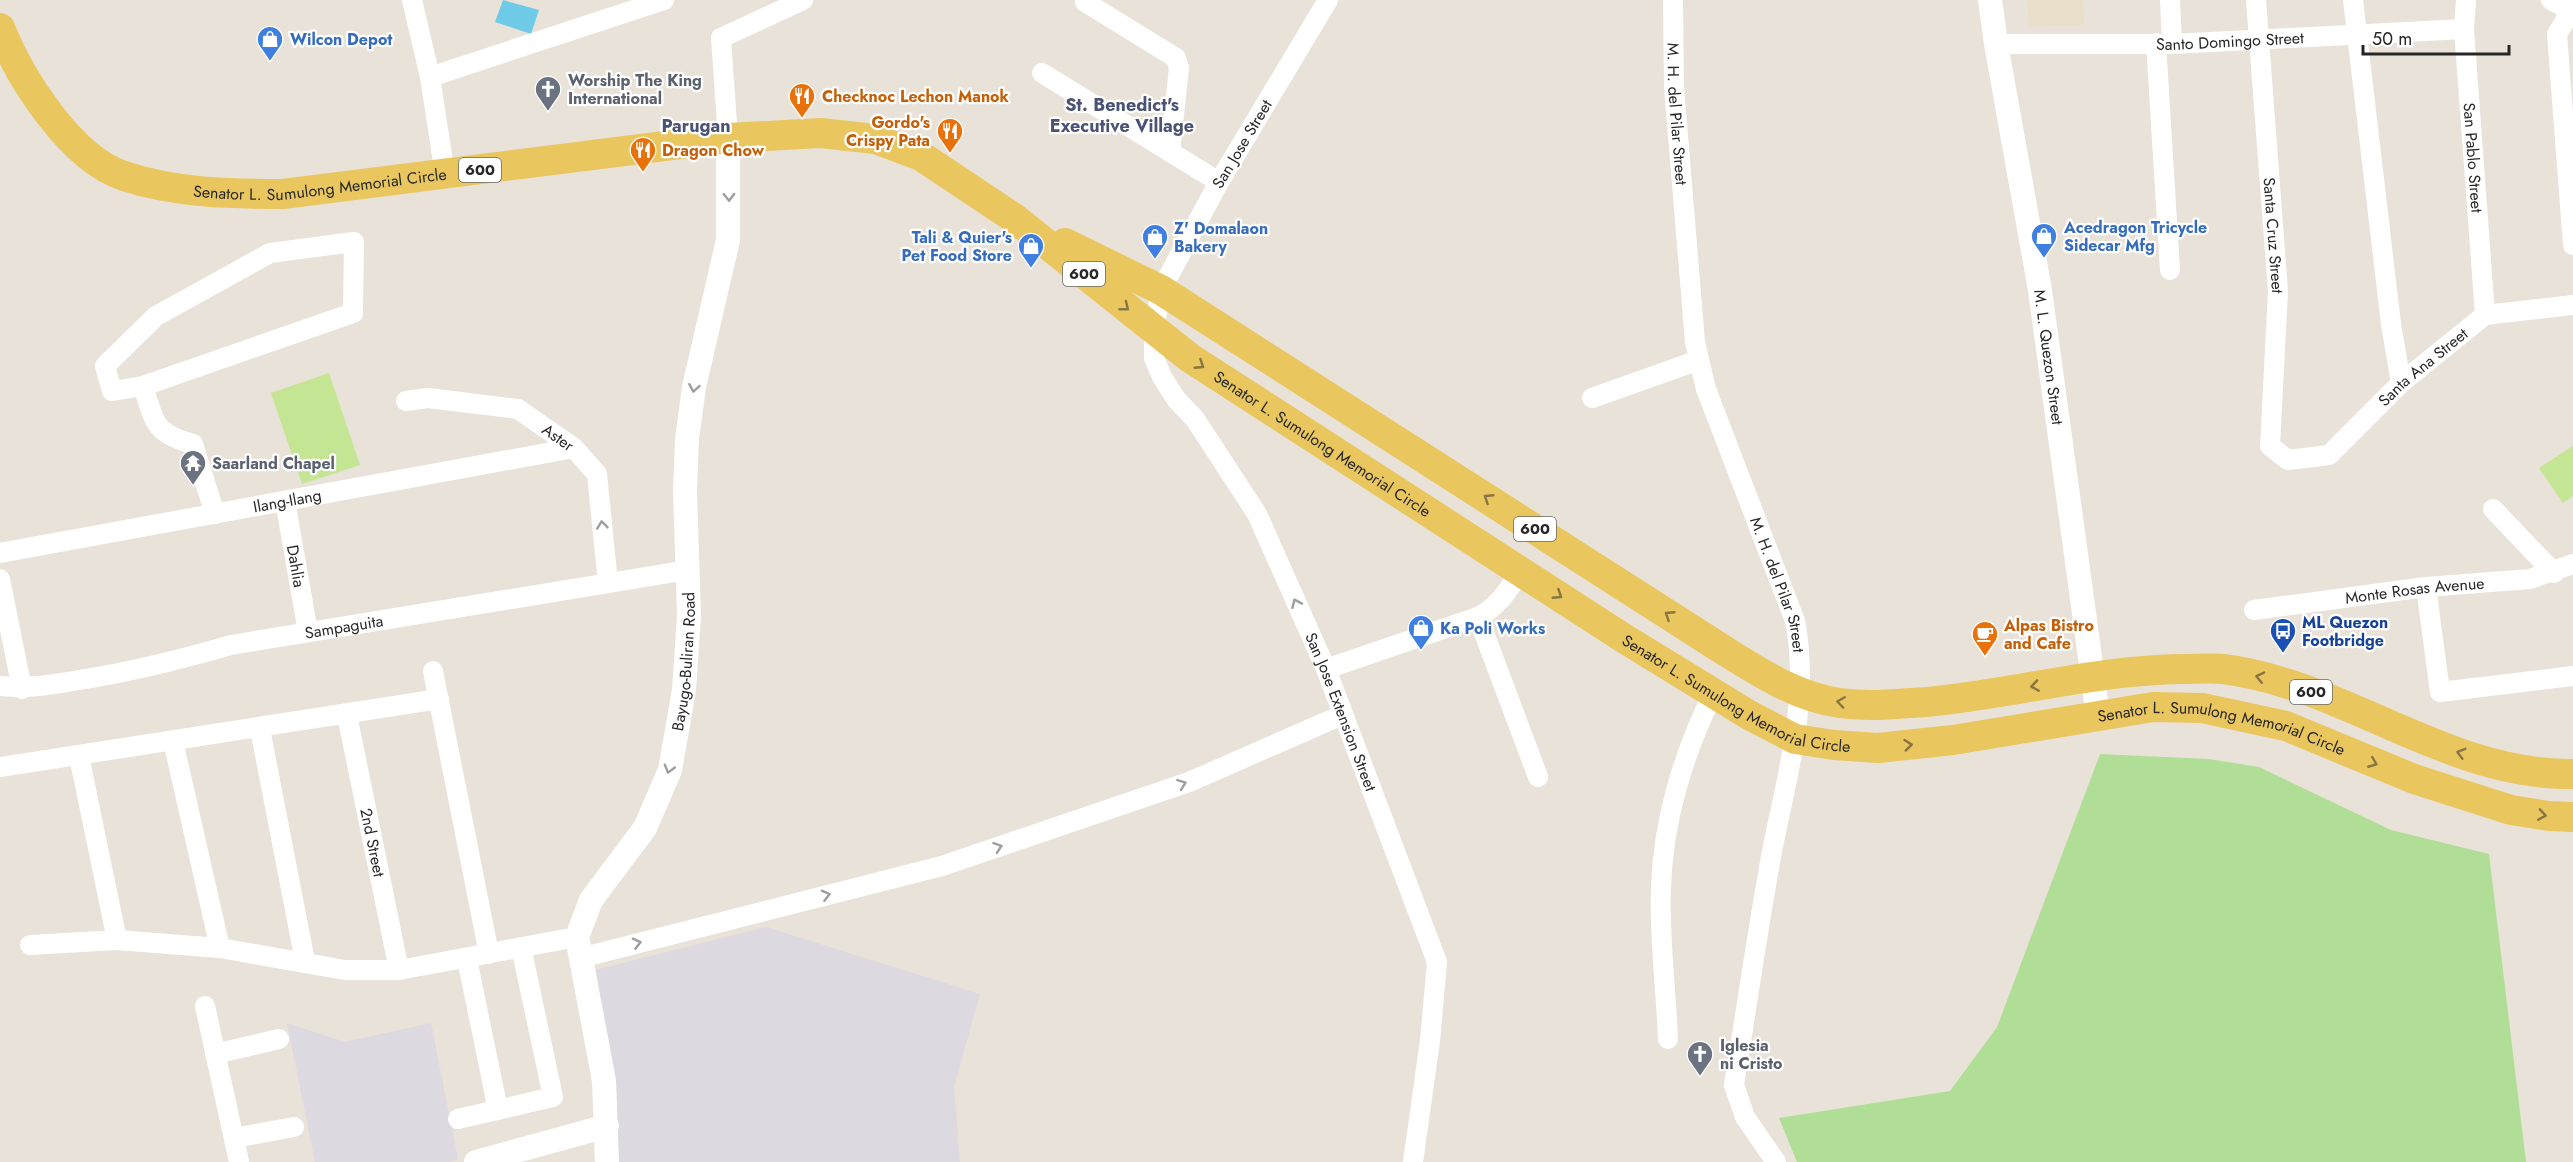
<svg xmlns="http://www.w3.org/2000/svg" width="2573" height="1162" viewBox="0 0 2573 1162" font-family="Jost,sans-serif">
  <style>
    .industrial { fill: #dcd9e1 }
    .education { fill: #eadfc8 }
    .green { fill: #b0de97 }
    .pitch { fill: #c4e593 }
    .water { fill: #6fcae7 }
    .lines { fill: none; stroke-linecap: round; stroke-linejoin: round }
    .minor { stroke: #fff; stroke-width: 20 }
    .tertiary { stroke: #fff; stroke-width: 24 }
    .primary { stroke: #e9c65e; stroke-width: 30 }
    .oneway { stroke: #9e9e9e }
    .oneway2 { stroke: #887642 }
    .labels { text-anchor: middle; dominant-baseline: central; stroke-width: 4.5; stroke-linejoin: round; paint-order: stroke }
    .shield { fill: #fff; stroke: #686868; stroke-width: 1.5 }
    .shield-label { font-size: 15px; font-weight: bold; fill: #272727 }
    .shop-label { font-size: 16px; font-weight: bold; fill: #366cbe; stroke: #fff; text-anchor: start }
    .street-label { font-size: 16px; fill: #272727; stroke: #fff }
    .worship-label { font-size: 16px; font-weight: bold; fill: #5b616d; stroke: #fff; text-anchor: start }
    .food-label { font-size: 16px; font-weight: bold; fill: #c56008; stroke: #fff; text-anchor: start }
    .transit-label { font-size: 16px; font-weight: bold; fill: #164399; stroke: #fff; text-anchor: start }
    .neighbourhood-label { font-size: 18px; font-weight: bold; fill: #4a5375; stroke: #fff }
  </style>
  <rect width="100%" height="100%" fill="#e9e2d9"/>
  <g class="industrial">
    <polygon points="766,927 980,994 954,1087 960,1162 618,1162 617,1091 595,970"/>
    <polygon points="287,1023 345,1042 431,1023 458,1159 448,1162 315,1162"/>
  </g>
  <polygon class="education" points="2027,0 2083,0 2084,25 2029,26"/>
  <polygon class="green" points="2100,754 2209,759 2259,767 2391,830 2489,854 2526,1162 1797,1162 1779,1118 1950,1091 1997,1027"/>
  <g class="pitch">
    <polygon points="329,373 360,465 302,484 271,393"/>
    <polygon points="2573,446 2573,496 2563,503 2539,468"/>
  </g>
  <polygon class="water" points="503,0 539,10 531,34 495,22"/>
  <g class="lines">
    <g class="minor">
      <polyline points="412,0 430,77 445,175"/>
      <path id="s1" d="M1328,0l-109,182 -58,108 -7,39v29l8,19 14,22 19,20 62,95 69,155 111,293 -7,79 -17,121"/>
      <path id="s2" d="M1673,0l1,87 21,255 11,47 89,232c15,76 -7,151 -22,225 -15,80 -26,160 -39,239l11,32 31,45"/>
      <polyline points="2170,0 2172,44"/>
      <path id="s3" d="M2256,0l22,291 -8,155 18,14 41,-5 72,-72 84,-68 88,-10"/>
      <polyline points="2353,0 2391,324 2401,383"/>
      <path id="s4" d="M2466,0l-2,29 21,286"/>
      <polyline points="2551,0 2573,12"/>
      <polyline points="1085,2 1176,58 1179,68 1170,152"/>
      <polyline points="2571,11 2557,34 2573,245"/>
      <polyline points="2156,43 2170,270"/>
      <path id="s5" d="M1996,44h176l292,-15"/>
      <polyline points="1042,73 1219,182"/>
      <polyline points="430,77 664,0"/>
      <polyline points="728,138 721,38 803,0"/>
      <polygon points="354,242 353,313 143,386 112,391 105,366 156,316 270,253"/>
      <path d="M143,386c12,36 10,47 50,58l22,70"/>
      <polyline points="1592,398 1699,360"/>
      <path id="s6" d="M406,401l22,-3 90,11 56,39 23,26 11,109"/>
      <path id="s7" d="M285,501l23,131"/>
      <polyline points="2493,509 2554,573"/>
      <path id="s8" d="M0,553l574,-105"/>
      <polyline points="0,579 22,689"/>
      <polyline points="2426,587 2440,692 2573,676"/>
      <path id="s9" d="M2254,610l172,-23 104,-8 43,-15"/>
      <polyline points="1478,617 1538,777"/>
      <path d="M1326,669l152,-52c21,-11 30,-27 43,-46"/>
      <polyline points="433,671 489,954"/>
      <path id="s10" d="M0,686c25,3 48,-1 73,-5 54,-8 106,-21 158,-36l457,-75"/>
      <path id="s11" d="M347,715l52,255"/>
      <polyline points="260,729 305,961"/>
      <polyline points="173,741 220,948"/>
      <polyline points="79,756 117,940"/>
      <polyline points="0,767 439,699"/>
      <polyline points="30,945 117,940 220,948 345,970 399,970 577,937"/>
      <polyline points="580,958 942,866 1189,782 1342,715"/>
      <polyline points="467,959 498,1110"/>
      <polyline points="205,1006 239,1162"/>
      <path d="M1668,1039c-2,-51 -9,-102 -7,-152 2,-66 23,-136 53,-195"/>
      <polyline points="215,1054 279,1039"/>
      <polyline points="458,1119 553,1097 521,947"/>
      <polyline points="234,1138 294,1127"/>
    </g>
    <g class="tertiary">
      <path id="s12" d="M1990,0l6,44 44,246 58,426"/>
      <polyline points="476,1162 607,1126"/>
      <path id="s13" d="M607,1162l-3,-81 -27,-144 14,-37 54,-72 25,-58 14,-80 5,-74 -4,-125 2,-52 7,-52 34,-147v-102"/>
    </g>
    <g class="primary">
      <path id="s14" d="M0,28c20,50 70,130 124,148 52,17 105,18 159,18l445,-56 93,-5 54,6 46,17 93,62 176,140 435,281 124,76 46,24 39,6 44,3 75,-8 200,-33 49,1 84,18 128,53 97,31 38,6 24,1"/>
      <path d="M1065,243l96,47 564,361c35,22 72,46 115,52 29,4 57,1 86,-1 86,-8 170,-32 256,-33 13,0 28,-1 41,0 122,15 224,107 350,105"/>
    </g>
  </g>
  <defs><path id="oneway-chevron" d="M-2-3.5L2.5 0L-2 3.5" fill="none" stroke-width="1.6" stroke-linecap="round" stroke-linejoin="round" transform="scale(1.5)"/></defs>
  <g class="oneway">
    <use href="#oneway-chevron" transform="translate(729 197) rotate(89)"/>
    <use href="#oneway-chevron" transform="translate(694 388) rotate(100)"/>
    <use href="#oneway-chevron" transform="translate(602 525) rotate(-96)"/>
    <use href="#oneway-chevron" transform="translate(1296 603) rotate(-114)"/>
    <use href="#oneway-chevron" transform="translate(669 769) rotate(106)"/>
    <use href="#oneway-chevron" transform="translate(1182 784) rotate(-20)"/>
    <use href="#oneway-chevron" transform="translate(998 847) rotate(-19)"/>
    <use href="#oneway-chevron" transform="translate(826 895) rotate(-14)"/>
    <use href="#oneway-chevron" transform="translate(637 943) rotate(-14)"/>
  </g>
  <g class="oneway2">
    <use href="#oneway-chevron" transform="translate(1125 307) rotate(38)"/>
    <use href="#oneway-chevron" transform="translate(1200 365) rotate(33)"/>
    <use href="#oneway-chevron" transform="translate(1488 498) rotate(-147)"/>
    <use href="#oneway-chevron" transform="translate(1558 595) rotate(33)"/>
    <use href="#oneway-chevron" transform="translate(1669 615) rotate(-147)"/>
    <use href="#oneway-chevron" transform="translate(2260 677) rotate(-167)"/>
    <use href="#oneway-chevron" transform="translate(2035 686) rotate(171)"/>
    <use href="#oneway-chevron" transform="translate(1841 702) rotate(-172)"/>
    <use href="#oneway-chevron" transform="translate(1908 745) rotate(-6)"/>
    <use href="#oneway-chevron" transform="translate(2461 753) rotate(-164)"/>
    <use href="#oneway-chevron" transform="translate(2373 763) rotate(22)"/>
    <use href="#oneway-chevron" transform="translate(2542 815) rotate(9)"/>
  </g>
  <defs>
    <g id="shop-pin" transform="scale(1.35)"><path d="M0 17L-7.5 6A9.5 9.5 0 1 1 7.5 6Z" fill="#3f7fe0" stroke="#fff"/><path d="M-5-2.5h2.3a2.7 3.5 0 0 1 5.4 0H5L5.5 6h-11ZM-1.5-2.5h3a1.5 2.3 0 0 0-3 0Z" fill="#fff"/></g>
    <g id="church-pin" transform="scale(1.35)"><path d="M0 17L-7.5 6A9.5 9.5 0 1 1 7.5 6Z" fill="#6b7280" stroke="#fff"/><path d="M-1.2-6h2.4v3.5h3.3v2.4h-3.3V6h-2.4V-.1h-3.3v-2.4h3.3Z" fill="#fff"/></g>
    <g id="restaurant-pin" transform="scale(1.35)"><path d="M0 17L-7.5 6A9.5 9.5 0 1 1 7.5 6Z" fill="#e8710a" stroke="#fff"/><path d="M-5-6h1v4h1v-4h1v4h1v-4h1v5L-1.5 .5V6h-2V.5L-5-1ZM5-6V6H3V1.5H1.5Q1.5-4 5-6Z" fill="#fff"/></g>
    <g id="temple-pin" transform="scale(1.35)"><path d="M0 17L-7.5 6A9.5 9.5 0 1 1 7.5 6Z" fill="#6b7280" stroke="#fff"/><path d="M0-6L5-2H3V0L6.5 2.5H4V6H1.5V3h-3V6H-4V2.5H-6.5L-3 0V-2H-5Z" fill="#fff"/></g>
    <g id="bus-pin" transform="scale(1.35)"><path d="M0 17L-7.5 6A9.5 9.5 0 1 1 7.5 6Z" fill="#1a4fb4" stroke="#fff"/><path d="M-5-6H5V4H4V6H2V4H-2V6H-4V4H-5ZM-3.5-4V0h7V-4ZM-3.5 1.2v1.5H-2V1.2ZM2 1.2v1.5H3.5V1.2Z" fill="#fff"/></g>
    <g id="cafe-pin" transform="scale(1.35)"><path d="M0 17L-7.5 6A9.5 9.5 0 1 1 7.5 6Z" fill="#e8710a" stroke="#fff"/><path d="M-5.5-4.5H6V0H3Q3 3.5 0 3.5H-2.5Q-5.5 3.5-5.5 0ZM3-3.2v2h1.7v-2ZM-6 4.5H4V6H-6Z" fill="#fff"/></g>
  </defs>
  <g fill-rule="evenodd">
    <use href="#shop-pin" x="270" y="39"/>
    <use href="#church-pin" x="548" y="89"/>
    <use href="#restaurant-pin" x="802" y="96"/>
    <use href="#restaurant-pin" x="950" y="131"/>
    <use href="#restaurant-pin" x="643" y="150"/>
    <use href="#shop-pin" x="2044" y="236"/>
    <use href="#shop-pin" x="1155" y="237"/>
    <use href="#shop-pin" x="1031" y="246"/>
    <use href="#temple-pin" x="193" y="463"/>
    <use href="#shop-pin" x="1421" y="628"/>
    <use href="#bus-pin" x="2283" y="631"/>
    <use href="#cafe-pin" x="1985" y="634"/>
    <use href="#church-pin" x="1700" y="1054"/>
  </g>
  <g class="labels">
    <g class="shield">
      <rect x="459" y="158" width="42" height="24" rx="4.5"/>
      <rect x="1063" y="262" width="42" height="24" rx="4.5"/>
      <rect x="1514" y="517" width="42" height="24" rx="4.5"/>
      <rect x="2290" y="680" width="42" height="24" rx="4.5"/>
    </g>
    <g class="shield-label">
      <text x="480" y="170">600</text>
      <text x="1084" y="274">600</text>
      <text x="1535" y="529">600</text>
      <text x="2311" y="692">600</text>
    </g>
    <g class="shop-label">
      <text x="290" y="39">Wilcon Depot</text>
      <text x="2064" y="227">Acedragon Tricycle<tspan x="2064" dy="18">Sidecar Mfg</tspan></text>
      <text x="1174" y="228">Z' Domalaon<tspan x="1174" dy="18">Bakery</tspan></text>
      <text x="1012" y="237" text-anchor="end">Tali &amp; Quier's<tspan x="1012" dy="18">Pet Food Store</tspan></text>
      <text x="1440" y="628">Ka Poli Works</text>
    </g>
    <g class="street-label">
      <text stroke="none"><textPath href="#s5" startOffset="234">Santo Domingo Street</textPath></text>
      <text stroke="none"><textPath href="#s2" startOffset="114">M. H. del Pilar Street</textPath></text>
      <text transform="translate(1242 144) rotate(-59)">San Jose Street</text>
      <text stroke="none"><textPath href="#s4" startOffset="158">San Pablo Street</textPath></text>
      <text stroke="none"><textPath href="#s14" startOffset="396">Senator L. Sumulong Memorial Circle</textPath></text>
      <text stroke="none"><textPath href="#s3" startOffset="236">Santa Cruz Street</textPath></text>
      <text stroke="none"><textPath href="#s12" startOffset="362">M. L. Quezon Street</textPath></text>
      <text stroke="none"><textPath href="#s3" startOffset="640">Santa Ana Street</textPath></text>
      <text stroke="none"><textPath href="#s6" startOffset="162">Aster</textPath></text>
      <text stroke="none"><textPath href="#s14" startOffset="1498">Senator L. Sumulong Memorial Circle</textPath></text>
      <text stroke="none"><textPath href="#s8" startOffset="292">Ilang-Ilang</textPath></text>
      <text stroke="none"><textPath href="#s7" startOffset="66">Dahlia</textPath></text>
      <text stroke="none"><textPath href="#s2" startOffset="600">M. H. del Pilar Street</textPath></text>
      <text stroke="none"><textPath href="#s9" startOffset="162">Monte Rosas Avenue</textPath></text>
      <text stroke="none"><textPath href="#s10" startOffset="350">Sampaguita</textPath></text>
      <text stroke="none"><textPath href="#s13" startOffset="530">Bayugo-Buliran Road</textPath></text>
      <text stroke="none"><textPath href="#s14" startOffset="1984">Senator L. Sumulong Memorial Circle</textPath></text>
      <text stroke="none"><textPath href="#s1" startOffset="806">San Jose Extension Street</textPath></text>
      <text stroke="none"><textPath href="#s14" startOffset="2488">Senator L. Sumulong Memorial Circle</textPath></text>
      <text stroke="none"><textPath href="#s11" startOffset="130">2nd Street</textPath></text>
    </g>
    <g class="worship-label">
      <text x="568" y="80">Worship The King<tspan x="568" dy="18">International</tspan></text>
      <text x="212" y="463">Saarland Chapel</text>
      <text x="1720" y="1045">Iglesia<tspan x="1720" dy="18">ni Cristo</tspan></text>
    </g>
    <g class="food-label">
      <text x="822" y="96">Checknoc Lechon Manok</text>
      <text x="930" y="122" text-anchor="end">Gordo's<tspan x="930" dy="18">Crispy Pata</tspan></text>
      <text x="662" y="150">Dragon Chow</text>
      <text x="2004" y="625">Alpas Bistro<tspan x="2004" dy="18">and Cafe</tspan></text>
    </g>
    <g class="transit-label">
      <text x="2302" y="622">ML Quezon<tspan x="2302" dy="18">Footbridge</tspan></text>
    </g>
    <g class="neighbourhood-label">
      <text x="1122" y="105">St. Benedict's<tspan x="1122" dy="21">Executive Village</tspan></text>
      <text x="696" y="126">Parugan</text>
    </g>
  </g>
  <path d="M2363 45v9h146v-9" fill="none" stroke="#272727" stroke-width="3"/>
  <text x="2372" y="45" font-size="18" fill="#272727" stroke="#ffffff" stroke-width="4.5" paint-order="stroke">50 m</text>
</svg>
